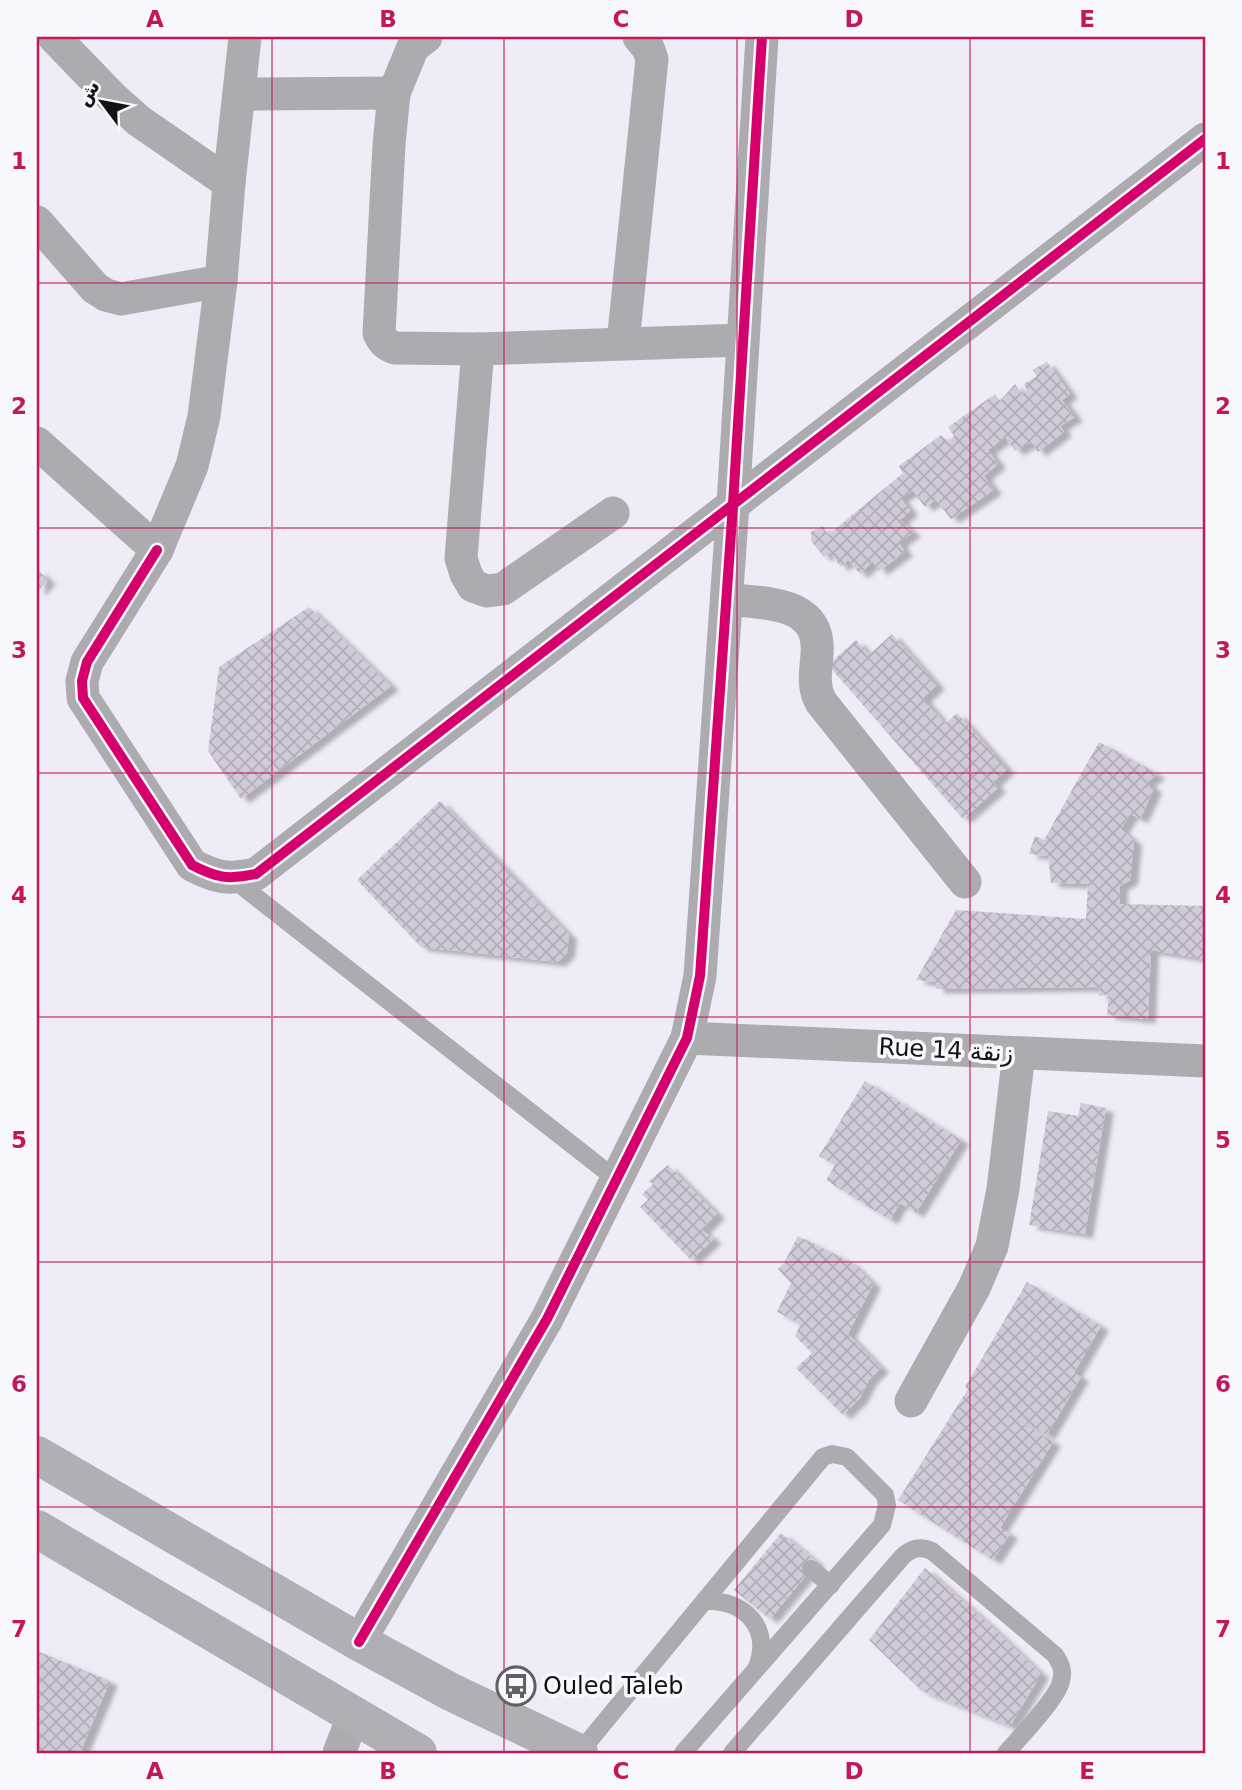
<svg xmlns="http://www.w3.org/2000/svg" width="1242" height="1790" viewBox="0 0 1242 1790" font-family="'DejaVu Sans',Vazirmatn,sans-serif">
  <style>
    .building { fill: url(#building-cross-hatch); filter: url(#shadow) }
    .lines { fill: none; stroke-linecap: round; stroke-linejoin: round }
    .service { stroke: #acacb0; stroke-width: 18 }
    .minor { stroke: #acacb0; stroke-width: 33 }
    .primary { stroke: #aeb0b6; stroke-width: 38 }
    .cycleway-casing { stroke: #f8f7fc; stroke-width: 15 }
    .cycleway { stroke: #d6006c; stroke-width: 10 }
    .grid { fill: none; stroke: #c2185b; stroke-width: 2; stroke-opacity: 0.55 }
    .labels { text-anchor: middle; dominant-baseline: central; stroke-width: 7; stroke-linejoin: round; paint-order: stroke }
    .street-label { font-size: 24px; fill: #13121a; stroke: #f8f7fc }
    .poi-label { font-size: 24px; fill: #13121a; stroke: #f8f7fc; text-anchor: start }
    .neatline { fill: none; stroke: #c2185b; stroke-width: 2.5 }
    .grid-label { font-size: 23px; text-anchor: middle; font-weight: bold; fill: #c2185b }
  </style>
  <defs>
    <pattern id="building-cross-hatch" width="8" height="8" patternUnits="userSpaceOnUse" patternTransform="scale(1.75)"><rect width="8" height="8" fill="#d1cad8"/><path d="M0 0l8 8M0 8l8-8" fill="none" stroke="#b3acb9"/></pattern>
    <filter id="shadow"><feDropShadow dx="8" dy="4.5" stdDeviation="2" flood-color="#0004"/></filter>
  </defs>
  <rect width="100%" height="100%" fill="#eeecf7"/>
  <g class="building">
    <polygon points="1047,362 1070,394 1062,400 1075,417 1060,426 1064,432 1038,452 1031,442 1015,451 1005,437 988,450 998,464 984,476 994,490 951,519 936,500 925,507 913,491 900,497 910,511 900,520 913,532 899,543 905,552 879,571 873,561 860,574 848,560 841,567 829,552 824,557 811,541 811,532 823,526 828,535 903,473 899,466 941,435 948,442 954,436 948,427 995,394 1000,401 1015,384 1022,395 1027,390 1024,384 1037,376 1032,370"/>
    <polygon points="37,569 48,580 37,592"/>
    <polygon points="309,607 391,686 241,799 208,751 219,667"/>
    <polygon points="892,634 937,685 923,698 945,724 957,713 1007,769 993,782 998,788 963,819 828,665 856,640 869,655"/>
    <polygon points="1099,742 1158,774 1147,782 1154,789 1140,819 1131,814 1121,829 1134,841 1130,880 1120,886 1120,904 1205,906 1205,959 1151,950 1148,1019 1107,1015 1109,994 1099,996 1100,987 936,989 936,982 916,980 956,910 1086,919 1088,884 1051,883 1048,856 1029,854 1035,836 1044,840"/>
    <polygon points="440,801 569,935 567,953 558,962 421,947 357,880"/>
    <polygon points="865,1081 961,1140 916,1213 900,1203 890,1220 826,1180 835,1165 819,1156"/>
    <polygon points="1081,1103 1106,1108 1085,1234 1029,1225 1048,1111 1078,1116"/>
    <polygon points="668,1165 717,1214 702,1230 714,1239 691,1260 640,1207 648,1200 642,1194 653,1184 649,1181"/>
    <polygon points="798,1236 852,1263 873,1284 848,1334 881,1368 869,1380 860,1398 843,1415 796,1368 812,1353 795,1336 801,1324 777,1312 791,1283 778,1269 784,1263"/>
    <polygon points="1027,1282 1101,1326 1074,1373 1081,1377 1047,1435 987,1401 1053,1442 1000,1528 1010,1534 993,1560 898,1500 968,1389 965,1387"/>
    <polygon points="781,1533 817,1562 770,1619 734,1590"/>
    <polygon points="925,1568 991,1626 1041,1674 1010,1726 922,1691 869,1640"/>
    <polygon points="37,1651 110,1681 81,1750 89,1753 37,1753"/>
  </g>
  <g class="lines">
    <g class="service">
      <polyline points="233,879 617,1180"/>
      <polyline points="811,1569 831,1585"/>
      <path d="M704,1601c40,-2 68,26 53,66"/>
      <polyline points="579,1753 823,1457 832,1454 847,1457 885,1495 887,1505 882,1525 683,1753"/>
      <path d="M732,1753l171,-197c9,-8 17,-10 29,-5l123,104c6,9 9,16 6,26 -3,17 -42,57 -55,72"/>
    </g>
    <g class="minor">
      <polyline points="54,37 112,97 139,121 229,183"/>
      <polyline points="394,93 413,47 426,37"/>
      <path d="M239,94l155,-1 -5,52 -10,188c4,9 8,12 16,15l83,1 265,-9"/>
      <polyline points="37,222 95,288 106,295 121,299 221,281"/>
      <polyline points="623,343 652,59 648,48 639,37"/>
      <polyline points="478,349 461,558 466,574 473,586 487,591 503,589 613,513"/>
      <polyline points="37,443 157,550 192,466 204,416 221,281 229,183 245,37"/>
      <path d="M157,550l-70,112 -5,19 1,17 109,167c25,13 36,15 64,9l949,-735"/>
      <path d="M727,599c37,5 94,1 90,55 -1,17 -5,32 4,48l144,180"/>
      <polyline points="687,1038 1205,1061"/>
      <polyline points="911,1401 974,1288 992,1246 1003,1189 1019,1053"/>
      <polyline points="359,1642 547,1319 687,1038 700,976 733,504 762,37"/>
      <polyline points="339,1753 353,1717"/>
    </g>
    <g class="primary">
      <polyline points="37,1455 359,1642 451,1692 579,1753"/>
      <polyline points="37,1529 418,1753"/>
    </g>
    <g class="cycleway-casing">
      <g id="cycleway">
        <path d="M157,550l-70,112 -5,19 1,17 109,167c25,13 36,15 64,9l949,-735"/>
        <polyline points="359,1642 547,1319 687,1038 700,976 733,504 762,37"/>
      </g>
    </g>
    <use href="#cycleway" class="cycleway"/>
  </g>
  <path class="grid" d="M272,37v1716M504,37v1716M737,37v1716M970,37v1716M37,283h1168M37,528h1168M37,773h1168M37,1017h1168M37,1262h1168M37,1507h1168"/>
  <defs>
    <g id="bus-ring" transform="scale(2.0125)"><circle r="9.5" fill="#f8f7fc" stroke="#605e67" stroke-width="1.5"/><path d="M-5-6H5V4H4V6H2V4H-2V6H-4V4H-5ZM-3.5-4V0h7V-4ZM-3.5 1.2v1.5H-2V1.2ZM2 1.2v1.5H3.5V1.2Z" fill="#605e67"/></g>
  </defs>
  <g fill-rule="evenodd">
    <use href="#bus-ring" x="516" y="1686"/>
  </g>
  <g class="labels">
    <g class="street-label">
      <text transform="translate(946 1050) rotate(3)">Rue 14 زنقة</text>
    </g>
    <g class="poi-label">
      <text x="543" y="1686">Ouled Taleb</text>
    </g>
  </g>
  <rect width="1242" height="1790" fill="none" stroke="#f8f7fc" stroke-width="77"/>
  <g transform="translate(102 102) rotate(302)" stroke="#f8f7fc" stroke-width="5" paint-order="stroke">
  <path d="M0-5L12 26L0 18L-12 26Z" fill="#13121a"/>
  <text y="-10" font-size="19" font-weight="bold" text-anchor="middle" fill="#13121a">ش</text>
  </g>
  <rect x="38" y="38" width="1166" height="1714" class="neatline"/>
  <g class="grid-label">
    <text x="155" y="27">A</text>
    <text x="388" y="27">B</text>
    <text x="621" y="27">C</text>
    <text x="854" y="27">D</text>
    <text x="1087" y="27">E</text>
    <text x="19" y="169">1</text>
    <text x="1223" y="169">1</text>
    <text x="19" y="414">2</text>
    <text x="1223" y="414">2</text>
    <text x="19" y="658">3</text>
    <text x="1223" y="658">3</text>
    <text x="19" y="903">4</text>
    <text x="1223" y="903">4</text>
    <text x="19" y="1148">5</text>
    <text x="1223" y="1148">5</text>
    <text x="19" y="1392">6</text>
    <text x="1223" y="1392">6</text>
    <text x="19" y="1637">7</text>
    <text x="1223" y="1637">7</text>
    <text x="155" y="1779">A</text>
    <text x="388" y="1779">B</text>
    <text x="621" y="1779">C</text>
    <text x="854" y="1779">D</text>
    <text x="1087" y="1779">E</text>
  </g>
</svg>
